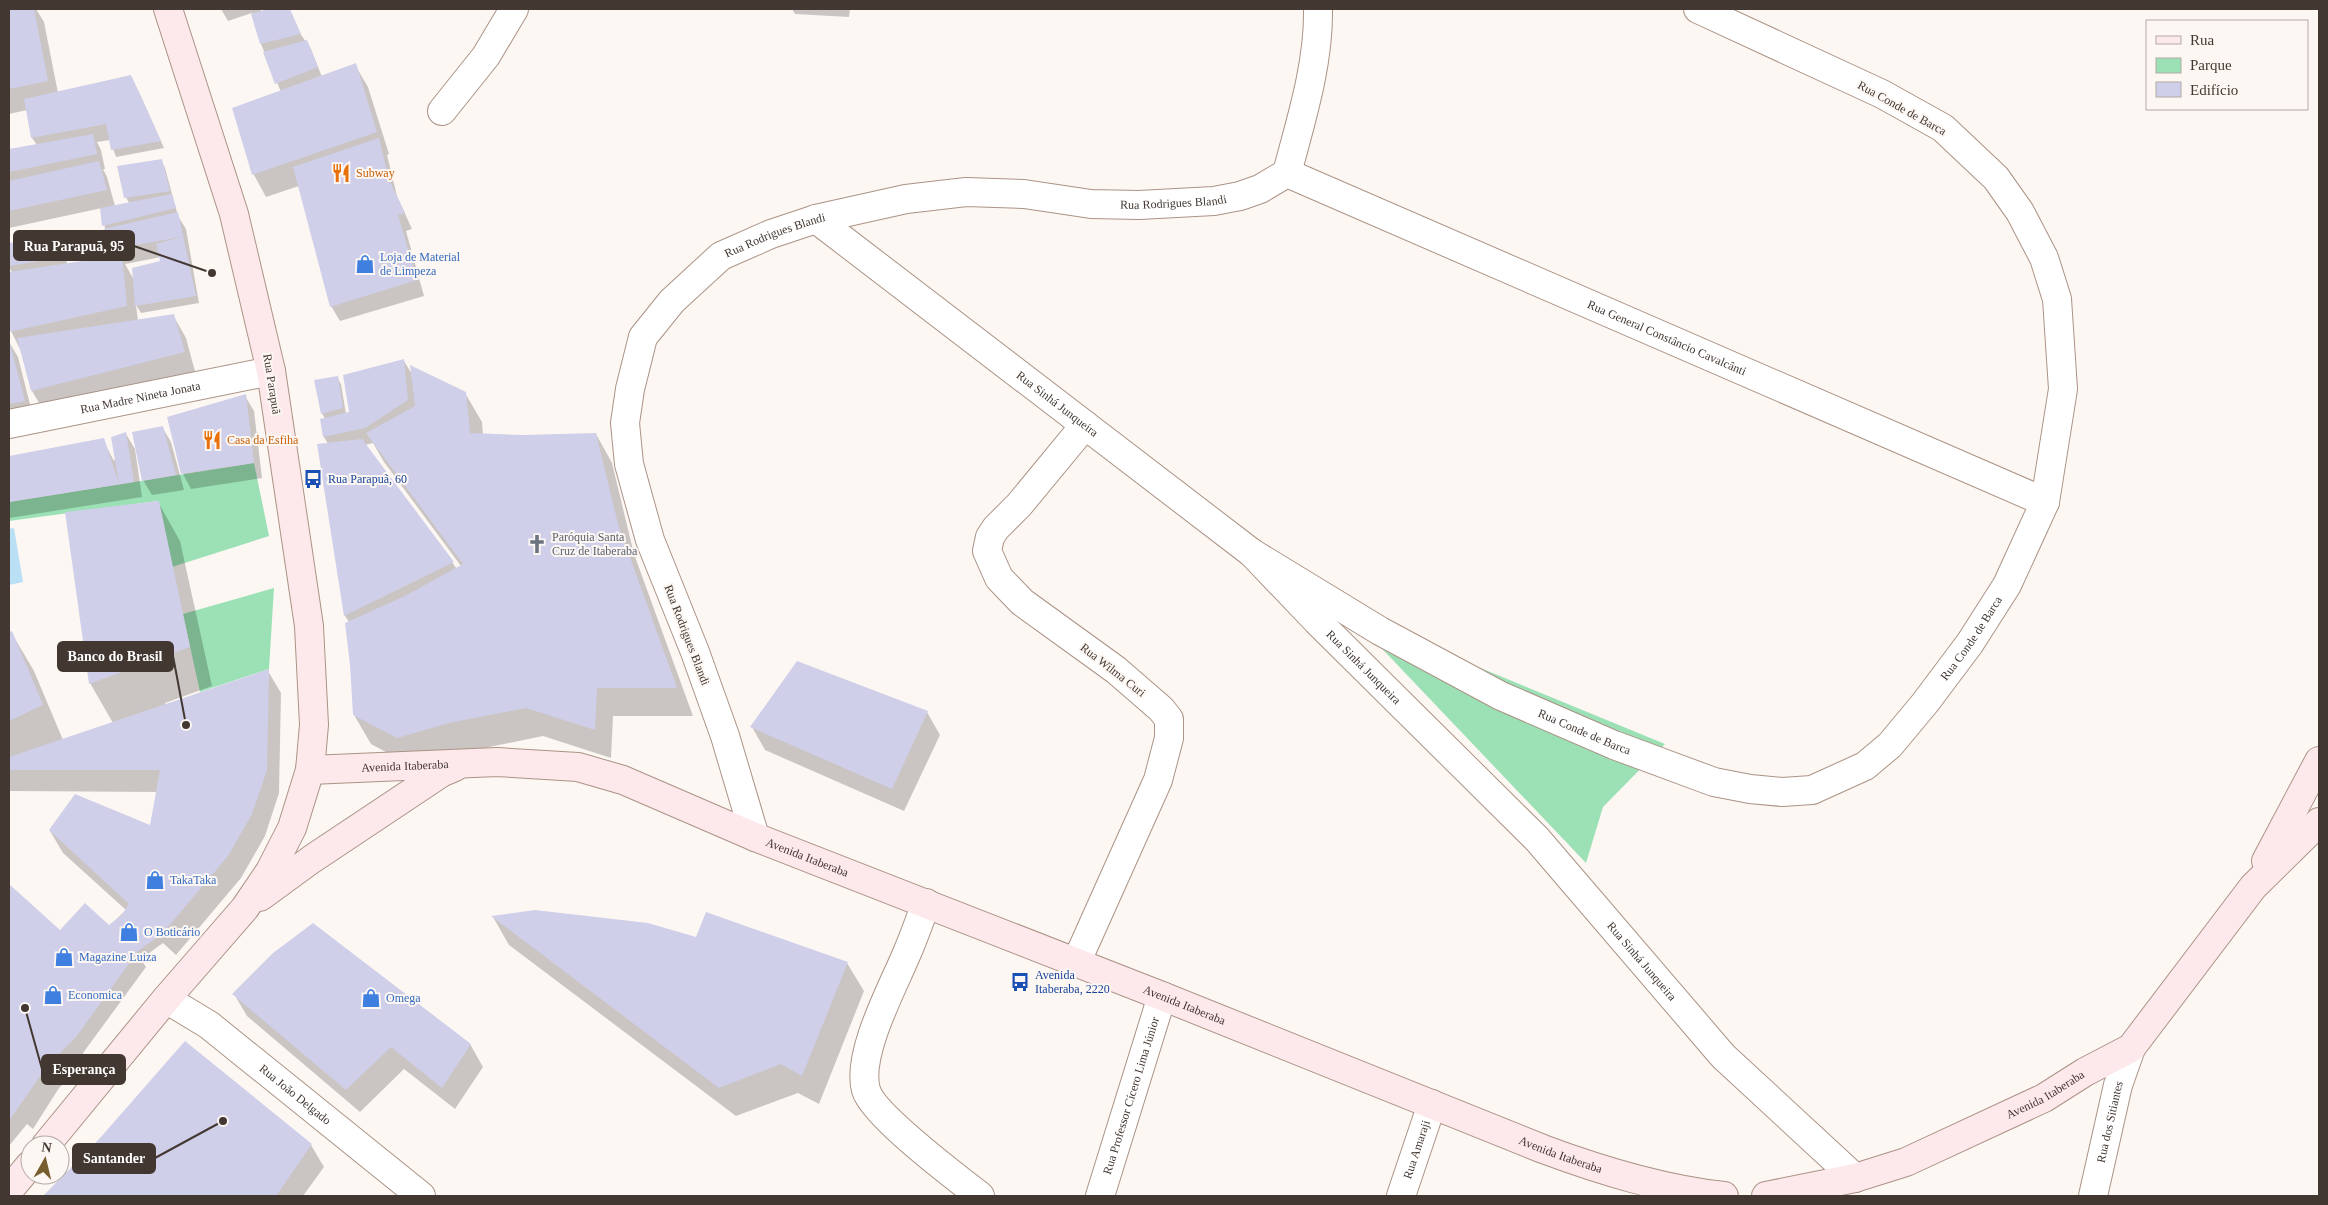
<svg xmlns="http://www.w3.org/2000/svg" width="2328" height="1205" viewBox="0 0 2328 1205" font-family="Georgia,serif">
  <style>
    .green { fill: #9be1b5 }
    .water { fill: #bae0f5 }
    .shadow { fill: #0003; fill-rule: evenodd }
    .building { fill: #d0cfe9 }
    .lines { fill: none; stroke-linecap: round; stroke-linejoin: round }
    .street-casing { stroke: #ab9385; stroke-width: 30 }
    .secondary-casing { stroke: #ab9385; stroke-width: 30 }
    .street { stroke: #fff; stroke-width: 28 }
    .secondary { stroke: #fde8eb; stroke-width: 28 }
    .labels { text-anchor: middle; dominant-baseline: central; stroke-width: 4; stroke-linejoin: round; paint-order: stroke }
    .street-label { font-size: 12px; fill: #423731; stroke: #fdf7f4 }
    .food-label { font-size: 12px; fill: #c56008; stroke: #fdf7f4; text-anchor: start }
    .shop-label { font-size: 12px; fill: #366cbe; stroke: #fdf7f4; text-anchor: start }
    .transit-label { font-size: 12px; fill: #164399; stroke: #fdf7f4; text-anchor: start }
    .worship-label { font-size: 12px; fill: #5b616d; stroke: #fdf7f4; text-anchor: start }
    .leader { fill: none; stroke: #423731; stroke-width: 2 }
    .callout-dot { fill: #423731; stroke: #fdf7f4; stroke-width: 2 }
    .callout { fill: #423731; stroke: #423731; stroke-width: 2 }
    .callout-label { font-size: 14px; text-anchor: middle; font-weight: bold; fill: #fff }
  </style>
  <rect width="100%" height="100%" fill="#fdf7f4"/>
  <g class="green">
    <polygon points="254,463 269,536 172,567 158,501 9,521 9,502"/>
    <polygon points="274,588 269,669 200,692 183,614"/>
    <polygon points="1349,614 1665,744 1603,807 1586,863"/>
  </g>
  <polygon class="water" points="14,528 23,582 9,585 9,529"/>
  <g class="shadow">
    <path d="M9,9h27l8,13 14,71 73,-16 8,15 25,56 -48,9 -6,-17 -13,2 4,8 4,19h-2l4,8 8,29 14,-3 -3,-6 35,-37 4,8 13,48 8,13 13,74 -58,10 -5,-8 2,16 35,-6 13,23 10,37 -151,38 -13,-22 -10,-38 -13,-26v-54l3,-1 -3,-5v-23l52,-6 4,7 2,19 46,-6 -5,-8 -6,-42 -93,20v-77l28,-6 -5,-7 -5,-28 -18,4zM161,257l1,5 -28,18 -9,-16z"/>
    <polygon points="221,9 264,9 261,10 261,12 272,9 289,9 297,29 311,49 322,77 355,65 368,87 389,154 387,155 397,196 412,229 406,231 424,296 340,321 331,306 299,186 266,197 254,175 234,109 281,92 261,44 252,13 228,21"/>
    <polygon points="792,9 850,9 849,17 795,14"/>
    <polygon points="9,342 18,357 33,416 9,421"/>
    <path d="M404,361l9,15 52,17 17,29 1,13 41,2 72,-3 16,29 22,91 59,162h-80l-2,42 -68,-22 -78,16 -51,15 -43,-23 -17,-29 -5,-93 -4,-6 -26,-171 9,-1 -4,-7 -3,-17 4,-1 -3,-6 15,-36 4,7 5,30 5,-2zM373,443l11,19 77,104 -4,3 -92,-124z"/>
    <polygon points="245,396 254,411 262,478 191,489 183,474"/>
    <polygon points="162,427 171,442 184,490 152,495 143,480"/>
    <polygon points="126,434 135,449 142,497 9,518 9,457 103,440 114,461"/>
    <polygon points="158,502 180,541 212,686 165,703 166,705 268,671 281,693 279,793 265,836 241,878 176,955 163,943 141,959 146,967 83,1053 87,1060 59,1088 33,1129 27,1124 9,1146 9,886 60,931 109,926 126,910 63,853 50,831 150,827 157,792 9,791 9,633 11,632 34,671 63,740 113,723 90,683"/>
    <polygon points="927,712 940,735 904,811 765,750 752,727"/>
    <polygon points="535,911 847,963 864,991 819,1104 798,1093 736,1116 509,945 493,917"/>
    <polygon points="234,994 470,1044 483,1067 455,1109 404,1069 360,1112 247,1016"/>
    <polygon points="101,1139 311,1145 324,1167 303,1196 45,1196"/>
  </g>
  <g class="building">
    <polygon points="9,9 34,9 48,81 9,89"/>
    <polygon points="268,9 290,9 301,34 260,44 251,14"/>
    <polygon points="307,40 318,67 275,84 263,52"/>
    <polygon points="356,63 377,132 252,175 232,108"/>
    <polygon points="131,75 161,141 111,150 106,124 31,138 24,99"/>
    <polygon points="93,134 97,154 9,172 9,149"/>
    <polygon points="379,138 389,180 405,213 398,215 417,280 330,307 293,167"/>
    <polygon points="162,159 170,191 124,198 117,166"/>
    <polygon points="99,161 107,190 9,211 9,181"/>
    <polygon points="172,194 176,208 102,226 100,208"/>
    <polygon points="178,212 196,296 135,306 132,268 160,261 156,244 181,237 107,250 104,229"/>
    <polygon points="61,237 64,257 9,266 9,243"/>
    <polygon points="122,255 127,306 9,332 9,272"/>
    <polygon points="174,314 185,352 31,391 17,338"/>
    <polygon points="9,340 25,401 9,404"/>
    <polygon points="404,359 408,400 365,428 323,437 320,419 349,412 343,375"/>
    <polygon points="410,365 466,392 470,433 524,435 596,433 618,524 677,688 597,688 595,730 526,708 449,723 397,738 353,715 350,665 345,623 405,596 463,564 366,433 415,406"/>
    <polygon points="338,376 343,408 321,414 314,380"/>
    <polygon points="246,394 254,463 181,474 167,417"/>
    <polygon points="163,426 176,475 142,481 132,432"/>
    <polygon points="126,432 134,482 9,502 9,456 104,438 119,484 111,437"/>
    <polygon points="362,439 454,562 344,616 317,444"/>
    <polygon points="159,501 190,647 89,684 65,512"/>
    <polygon points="12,631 43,705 9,721 9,632"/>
    <polygon points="797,661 928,711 892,789 750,727"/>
    <polygon points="269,669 267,770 252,814 228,856 162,934 138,951 76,1037 47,1066 9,1121 9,884 60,930 85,903 109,925 121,916 129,904 49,830 75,794 150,825 160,770 9,770 9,757"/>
    <polygon points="535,910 648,923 696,937 706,912 848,962 802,1076 781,1064 719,1088 491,916"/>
    <polygon points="313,923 471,1044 442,1088 391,1047 346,1090 232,994 273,953"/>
    <polygon points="185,1041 312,1144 276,1196 43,1196 100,1138"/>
  </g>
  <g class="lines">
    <g class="street-casing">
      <g id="street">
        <polyline points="442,111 486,56 514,9"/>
        <path id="s1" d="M1287,173l758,329"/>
        <path id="s2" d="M816,219l436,334 65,68 220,218 186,217 132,122"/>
        <path id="s3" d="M9,424l262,-53"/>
        <path id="s4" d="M1252,553l128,78 121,65 113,49 100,37 36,7 32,3 30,-2 53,-24 25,-21 35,-42 45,-60 37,-58 38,-83 18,-113 -6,-90 -13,-41 -24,-46 -24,-34 -53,-50 -61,-34 -184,-85"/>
        <path id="s5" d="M755,837l-30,-101 -30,-84 -45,-112 -21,-76 -4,-41 5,-34 13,-52 29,-36 49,-45 50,-22 45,-15 90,-20 60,-7 58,2 67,10 48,1 75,-4 26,-5 20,-7 27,-16c14,-53 32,-109 31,-164"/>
        <path d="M926,903c-6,17 -12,34 -19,50 -14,34 -51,101 -41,137 7,25 91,88 114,106"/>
        <polyline points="1076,963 1158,780 1169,738 1169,719 1161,709 1116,670 1022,602 999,578 987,551 990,537 996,528 1019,505 1085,425"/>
        <path id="s6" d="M166,999l43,26 212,171"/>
        <path id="s7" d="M1100,1196l62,-200"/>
        <path id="s8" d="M1401,1196l31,-92"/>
        <path id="s9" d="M2093,1196l25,-111 13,-37"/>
      </g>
    </g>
    <g class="secondary-casing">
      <g id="secondary">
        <path id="s10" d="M310,770l187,-8 81,5 45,13 132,57 407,159 381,153c59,22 118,40 181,47"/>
        <polyline points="2266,861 2319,761"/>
        <polyline points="260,897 312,859 441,773 455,767"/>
        <polyline points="46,1145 166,999 245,908 270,871 292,828 310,770 314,725 309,626 271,371 234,214 168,9"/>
        <polyline points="9,1190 30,1165"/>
        <path id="s11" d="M1766,1196l89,-18 51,-16 138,-64 41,-26 46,-24 122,-161 66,-65"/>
      </g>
    </g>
    <use href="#street" class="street"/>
    <use href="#secondary" class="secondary"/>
  </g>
  <defs>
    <g id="restaurant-bare" transform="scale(1.5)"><path d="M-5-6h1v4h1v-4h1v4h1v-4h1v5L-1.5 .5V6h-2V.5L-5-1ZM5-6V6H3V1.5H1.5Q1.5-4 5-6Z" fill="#e8710a" stroke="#fdf7f4" stroke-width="2.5" paint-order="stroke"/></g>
    <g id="shop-bare" transform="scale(1.5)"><path d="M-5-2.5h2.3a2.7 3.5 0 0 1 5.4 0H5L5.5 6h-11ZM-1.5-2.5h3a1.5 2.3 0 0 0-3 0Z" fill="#3f7fe0" stroke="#fdf7f4" stroke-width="2.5" paint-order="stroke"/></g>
    <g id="bus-bare" transform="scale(1.5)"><path d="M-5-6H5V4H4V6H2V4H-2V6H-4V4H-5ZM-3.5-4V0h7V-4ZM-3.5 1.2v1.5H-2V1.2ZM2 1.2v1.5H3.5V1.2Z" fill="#1a4fb4" stroke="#fdf7f4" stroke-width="2.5" paint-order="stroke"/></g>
    <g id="church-bare" transform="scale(1.5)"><path d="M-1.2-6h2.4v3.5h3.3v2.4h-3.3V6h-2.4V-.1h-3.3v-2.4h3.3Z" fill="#6b7280" stroke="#fdf7f4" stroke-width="2.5" paint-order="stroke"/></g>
  </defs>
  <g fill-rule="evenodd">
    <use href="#restaurant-bare" x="341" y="173"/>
    <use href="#shop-bare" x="365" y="264"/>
    <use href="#restaurant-bare" x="212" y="440"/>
    <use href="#bus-bare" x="313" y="479"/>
    <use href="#church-bare" x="537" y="544"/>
    <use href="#shop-bare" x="155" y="880"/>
    <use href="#shop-bare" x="129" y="932"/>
    <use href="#shop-bare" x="64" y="957"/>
    <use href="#bus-bare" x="1020" y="982"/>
    <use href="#shop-bare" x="53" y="995"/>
    <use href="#shop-bare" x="371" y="998"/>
  </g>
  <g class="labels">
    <g class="street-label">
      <text transform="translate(1902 108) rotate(29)">Rua Conde de Barca</text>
      <text stroke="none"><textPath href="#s5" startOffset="1099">Rua Rodrigues Blandi</textPath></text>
      <text stroke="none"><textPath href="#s5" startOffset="694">Rua Rodrigues Blandi</textPath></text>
      <text stroke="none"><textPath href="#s1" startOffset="414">Rua General Constâncio Cavalcânti</textPath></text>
      <text transform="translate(272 384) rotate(81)">Rua Parapuã</text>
      <text stroke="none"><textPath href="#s3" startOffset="134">Rua Madre Nineta Jonata</textPath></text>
      <text stroke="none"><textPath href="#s2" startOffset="304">Rua Sinhá Junqueira</textPath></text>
      <text transform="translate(687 635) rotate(69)">Rua Rodrigues Blandi</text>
      <text stroke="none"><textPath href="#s4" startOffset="841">Rua Conde de Barca</textPath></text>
      <text stroke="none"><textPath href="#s2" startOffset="709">Rua Sinhá Junqueira</textPath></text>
      <text transform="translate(1113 670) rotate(38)">Rua Wilma Curi</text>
      <text stroke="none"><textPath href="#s4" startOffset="378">Rua Conde de Barca</textPath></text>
      <text stroke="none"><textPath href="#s10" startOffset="95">Avenida Itaberaba</textPath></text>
      <text stroke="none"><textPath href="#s10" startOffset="515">Avenida Itaberaba</textPath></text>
      <text stroke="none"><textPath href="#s2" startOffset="1114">Rua Sinhá Junqueira</textPath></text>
      <text stroke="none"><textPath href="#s10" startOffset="920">Avenida Itaberaba</textPath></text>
      <text stroke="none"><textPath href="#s11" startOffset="299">Avenida Itaberaba</textPath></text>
      <text stroke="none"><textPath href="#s6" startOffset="161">Rua João Delgado</textPath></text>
      <text stroke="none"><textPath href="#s7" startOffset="105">Rua Professor Cícero Lima Júnior</textPath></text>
      <text stroke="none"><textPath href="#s9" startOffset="76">Rua dos Sitiantes</textPath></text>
      <text stroke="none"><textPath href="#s8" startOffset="49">Rua Amaraji</textPath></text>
      <text stroke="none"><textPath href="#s10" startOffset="1325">Avenida Itaberaba</textPath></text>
    </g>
    <g class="food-label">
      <text x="356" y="173">Subway</text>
      <text x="227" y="440">Casa da Esfiha</text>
    </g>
    <g class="shop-label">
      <text x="380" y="257">Loja de Material<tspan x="380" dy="14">de Limpeza</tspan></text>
      <text x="170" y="880">TakaTaka</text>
      <text x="144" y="932">O Boticário</text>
      <text x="79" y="957">Magazine Luiza</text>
      <text x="68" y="995">Economica</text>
      <text x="386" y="998">Omega</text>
    </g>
    <g class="transit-label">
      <text x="328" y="479">Rua Parapuã, 60</text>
      <text x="1035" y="975">Avenida<tspan x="1035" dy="14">Itaberaba, 2220</tspan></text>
    </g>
    <g class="worship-label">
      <text x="552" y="537">Paróquia Santa<tspan x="552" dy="14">Cruz de Itaberaba</tspan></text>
    </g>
  </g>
  <path class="leader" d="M212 273L134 246M186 725L173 656M25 1008L42 1069M223 1121L155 1158"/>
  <g class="callout-dot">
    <circle cx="212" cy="273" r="5"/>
    <circle cx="186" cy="725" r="5"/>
    <circle cx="25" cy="1008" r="5"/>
    <circle cx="223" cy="1121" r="5"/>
  </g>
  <g class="callout">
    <rect x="14" y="231" width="120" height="29" rx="5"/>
    <rect x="58" y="642" width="115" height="29" rx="5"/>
    <rect x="42" y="1055" width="83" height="29" rx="5"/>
    <rect x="73" y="1144" width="82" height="29" rx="5"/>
  </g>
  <g class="callout-label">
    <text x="74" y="251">Rua Parapuã, 95</text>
    <text x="115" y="661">Banco do Brasil</text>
    <text x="84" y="1074">Esperança</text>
    <text x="114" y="1163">Santander</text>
  </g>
  <rect width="2328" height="1205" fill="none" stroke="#423731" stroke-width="20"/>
  <rect x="2146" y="20" width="162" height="90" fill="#fdf7f4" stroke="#b2aaa6"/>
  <rect x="2156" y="36" width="25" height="8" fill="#fde8eb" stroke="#b2aaa6"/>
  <text x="2190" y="45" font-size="15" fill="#423731">Rua</text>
  <rect x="2156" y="58" width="25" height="15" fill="#9be1b5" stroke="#b2aaa6"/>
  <text x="2190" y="70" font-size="15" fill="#423731">Parque</text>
  <rect x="2156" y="82" width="25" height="15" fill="#d0cfe9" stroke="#b2aaa6"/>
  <text x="2190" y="95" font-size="15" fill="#423731">Edifício</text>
  <g transform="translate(45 1160) rotate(8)"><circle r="24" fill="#fdf7f4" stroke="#b2aaa6"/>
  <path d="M0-4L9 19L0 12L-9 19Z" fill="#785d2f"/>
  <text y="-8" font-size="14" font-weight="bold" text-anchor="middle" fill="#423731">N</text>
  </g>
</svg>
